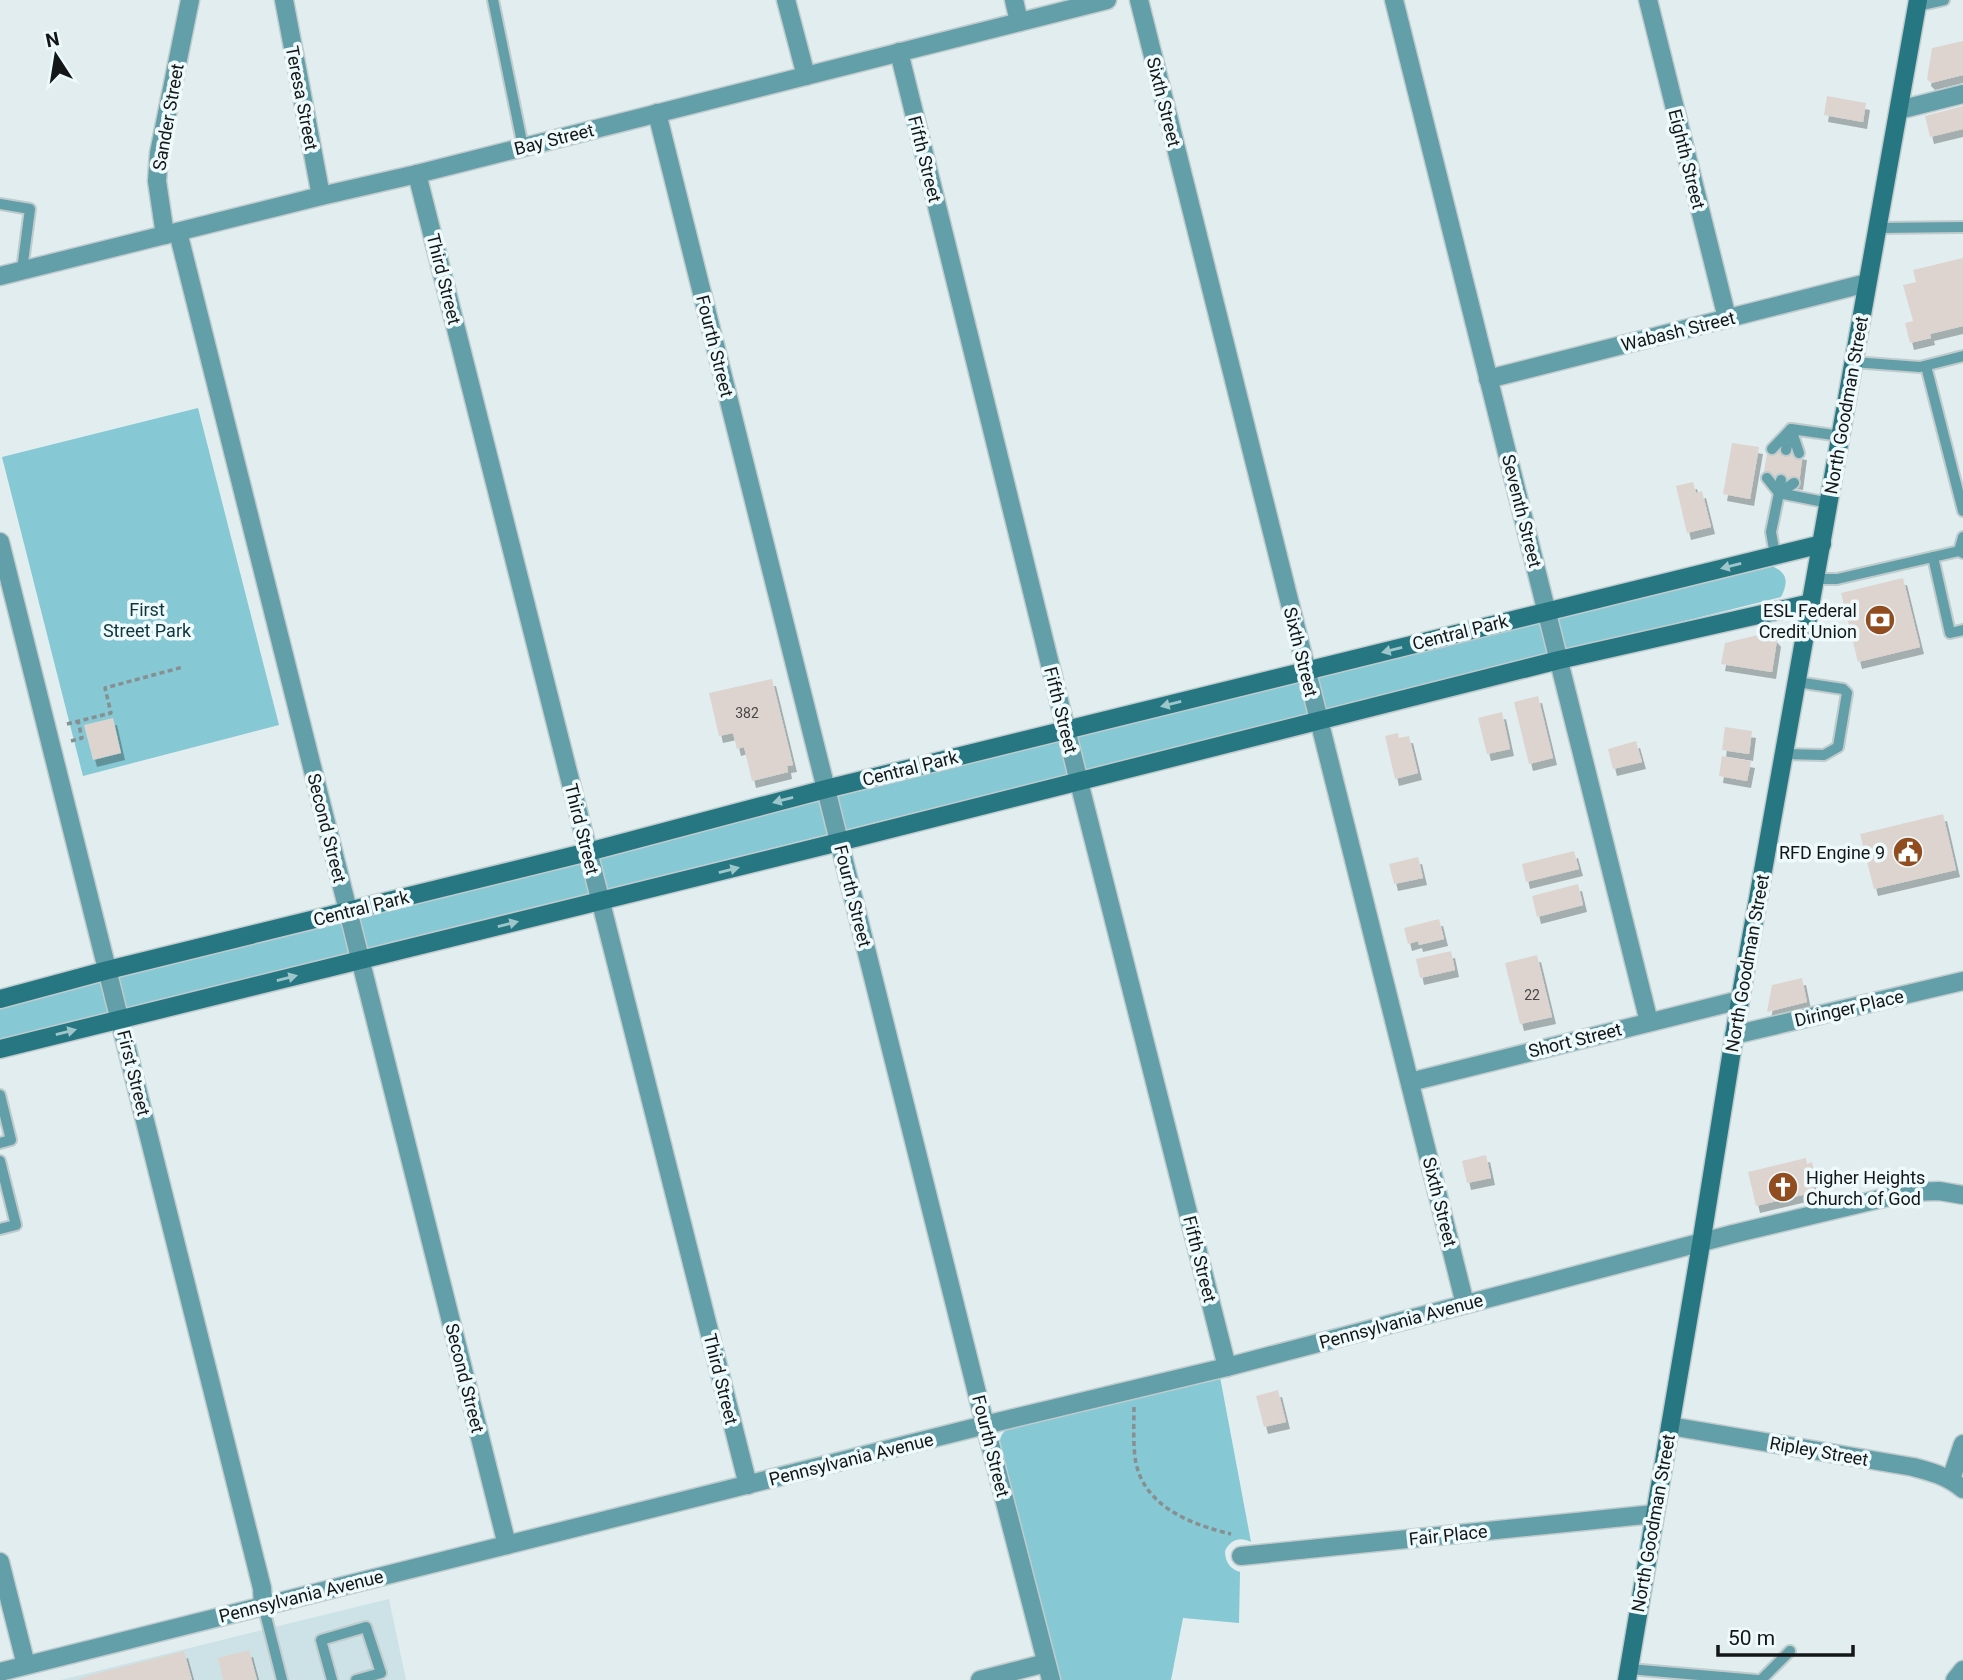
<svg xmlns="http://www.w3.org/2000/svg" width="1963" height="1680" viewBox="0 0 1963 1680" font-family="Roboto,sans-serif">
  <style>
    .built { fill: #cde2e6 }
    .green { fill: #86c8d3 }
    .building { fill: #ded4cf; filter: url(#shadow) }
    .lines { fill: none; stroke-linecap: round; stroke-linejoin: round }
    .service-casing { stroke: #c0cbcd; stroke-width: 14 }
    .minor-casing { stroke: #c0cbcd; stroke-width: 21 }
    .tertiary-casing { stroke: #c0cbcd; stroke-width: 21 }
    .secondary-casing { stroke: #c0cbcd; stroke-width: 21 }
    .path { stroke: #878f91; stroke-width: 3.5; stroke-dasharray: 5 3.5; stroke-linecap: butt }
    .service { stroke: #639fa8; stroke-width: 10 }
    .minor { stroke: #639fa8; stroke-width: 18 }
    .tertiary { stroke: #639fa8; stroke-width: 18 }
    .secondary { stroke: #277782; stroke-width: 18 }
    .oneway { fill: #9ec6cb }
    .labels { text-anchor: middle; dominant-baseline: central; stroke-width: 7; stroke-linejoin: round; paint-order: stroke }
    .number-label { font-size: 14px; fill: #464646 }
    .street-label { font-size: 18px; fill: #131718; stroke: #eefafc }
    .park-label { font-size: 18px; fill: #0d353b; stroke: #eefafc }
    .poi-label { font-size: 18px; fill: #131718; stroke: #eefafc; text-anchor: end }
  </style>
  <defs>
    <filter id="shadow"><feDropShadow dx="4" dy="7" stdDeviation="0" flood-color="#0004"/></filter>
  </defs>
  <rect width="100%" height="100%" fill="#e1edef"/>
  <polygon class="built" points="389,1599 406,1680 61,1680 250,1633"/>
  <g class="green">
    <polygon points="198,408 279,725 83,776 2,457"/>
    <path d="M1768,564c18,8 22,15 13,33l-1781,443v-34z"/>
    <path d="M1220,1377l31,165c-11,-6 -21,-2 -26,9 0,11 5,18 15,21l-1,51 -56,-5 -12,62h-112l-59,-239c1,-7 4,-10 10,-13z"/>
  </g>
  <g class="building">
    <polygon points="1963,41 1963,75 1931,83 1927,79 1932,48"/>
    <polygon points="1827,96 1866,103 1863,122 1824,115"/>
    <polygon points="1963,106 1963,129 1930,137 1925,116"/>
    <polygon points="1963,258 1963,326 1930,334 1931,338 1910,343 1905,323 1913,321 1903,285 1916,282 1913,270"/>
    <polygon points="1732,443 1759,447 1750,499 1723,494"/>
    <polygon points="1768,448 1803,453 1799,483 1763,477"/>
    <polygon points="1693,482 1696,493 1702,491 1711,527 1687,533 1676,486"/>
    <polygon points="1903,578 1920,647 1858,662 1841,593"/>
    <polygon points="1770,632 1777,640 1772,672 1721,664 1725,643"/>
    <polygon points="772,679 793,765 787,766 788,772 752,781 744,747 737,749 733,733 719,736 709,693"/>
    <polygon points="1538,696 1553,758 1529,764 1514,702"/>
    <polygon points="1502,712 1510,749 1487,754 1478,718"/>
    <polygon points="113,718 121,753 93,760 84,725"/>
    <polygon points="1725,727 1752,731 1749,754 1722,750"/>
    <polygon points="1398,733 1399,738 1409,736 1418,773 1395,779 1385,736"/>
    <polygon points="1636,741 1642,762 1613,769 1608,749"/>
    <polygon points="1722,756 1751,761 1747,781 1719,776"/>
    <polygon points="1943,814 1956,870 1874,889 1860,834"/>
    <polygon points="1574,851 1579,869 1526,882 1522,864"/>
    <polygon points="1418,857 1423,878 1394,884 1389,864"/>
    <polygon points="1578,884 1583,905 1537,917 1532,896"/>
    <polygon points="1439,919 1444,939 1419,945 1418,941 1408,944 1404,928"/>
    <polygon points="1451,951 1455,970 1420,978 1416,959"/>
    <polygon points="1537,955 1552,1017 1520,1024 1505,963"/>
    <polygon points="1802,978 1807,1002 1767,1012 1772,985"/>
    <polygon points="1486,1155 1491,1178 1467,1183 1462,1161"/>
    <polygon points="1806,1158 1807,1164 1812,1162 1816,1180 1812,1181 1815,1192 1756,1206 1748,1172"/>
    <polygon points="1278,1390 1286,1422 1264,1427 1256,1396"/>
    <polygon points="249,1650 257,1680 223,1680 218,1658"/>
    <polygon points="184,1651 192,1680 77,1680 91,1675"/>
  </g>
  <g class="lines">
    <g class="service-casing">
      <g id="service">
        <polyline points="493,0 523,147"/>
        <polyline points="1917,6 1944,0"/>
        <polyline points="0,204 30,209 22,270"/>
        <polyline points="1877,228 1963,227"/>
        <polyline points="1853,362 1920,367 1963,356"/>
        <polyline points="1926,366 1963,511"/>
        <polyline points="1772,449 1791,429 1786,450"/>
        <polyline points="1799,453 1791,429 1841,436"/>
        <polyline points="1767,478 1779,493 1781,480"/>
        <polyline points="1779,493 1829,503"/>
        <polyline points="1959,551 1963,537"/>
        <polyline points="1775,555 1771,532 1779,493 1794,483"/>
        <polyline points="1933,557 1959,551 1963,553"/>
        <polyline points="1816,579 1837,579 1933,557 1950,633 1963,630"/>
        <polyline points="1784,754 1824,755 1838,747 1847,693 1843,689 1797,682"/>
        <polyline points="0,1095 11,1140 0,1143"/>
        <polyline points="0,1161 16,1225 0,1229"/>
        <polyline points="263,1605 282,1680"/>
        <polyline points="1629,1669 1757,1680"/>
        <polyline points="332,1680 321,1640 366,1627 381,1673 356,1680"/>
        <polyline points="1761,1680 1790,1651"/>
      </g>
    </g>
    <g class="minor-casing">
      <g id="minor">
        <polyline points="284,0 321,196"/>
        <polyline points="786,0 806,76"/>
        <polyline points="1014,0 1019,22"/>
        <polyline points="1139,0 1465,1304"/>
        <polyline points="1394,0 1649,1022"/>
        <polyline points="1648,0 1727,318"/>
        <polyline points="899,52 1079,782 1227,1367"/>
        <polyline points="1899,110 1963,94"/>
        <polyline points="657,113 981,1409 1051,1680"/>
        <polyline points="417,174 748,1485"/>
        <polyline points="178,232 507,1545"/>
        <polyline points="165,235 157,181 159,153 190,0"/>
        <polyline points="1488,379 1867,283"/>
        <polyline points="0,542 262,1588 263,1605"/>
        <polyline points="1734,1035 1963,981"/>
        <polyline points="1410,1082 1740,1000"/>
        <path d="M1670,1426l243,41c19,5 34,9 50,22"/>
        <polyline points="1951,1479 1963,1444"/>
        <polyline points="1241,1556 1654,1514"/>
        <polyline points="0,1562 26,1665"/>
        <polyline points="980,1680 1046,1663"/>
      </g>
    </g>
    <g class="tertiary-casing">
      <g id="tertiary">
        <polyline points="0,276 321,196 417,174 1107,0"/>
        <polyline points="0,1672 985,1425 1227,1367 1733,1234 1909,1192 1939,1191 1963,1195"/>
        <polyline points="1955,1680 1963,1670"/>
      </g>
    </g>
    <g class="secondary-casing">
      <g id="secondary">
        <polyline points="0,999 108,970 588,852 826,789 1822,544"/>
        <polyline points="0,1049 839,842 1559,660 1811,603"/>
        <polyline points="1627,1680 1701,1244 1740,1000 1918,0"/>
      </g>
    </g>
    <g class="path">
      <polyline points="67,724 111,713 105,688 183,667"/>
      <polyline points="71,741 82,738 78,721"/>
      <path d="M1134,1407c0,16 -1,33 1,50 6,48 54,67 96,77"/>
    </g>
    <use href="#service" class="service"/>
    <use href="#minor" class="minor"/>
    <use href="#tertiary" class="tertiary"/>
    <use href="#secondary" class="secondary"/>
  </g>
  <defs><path id="oneway-solid" d="M-6-.8H1V-3.2L6.5 0L1 3.2V.8H-6Z" transform="scale(1.75)"/></defs>
  <g class="oneway">
    <use href="#oneway-solid" transform="translate(1731 566) rotate(166)"/>
    <use href="#oneway-solid" transform="translate(1392 650) rotate(166)"/>
    <use href="#oneway-solid" transform="translate(1171 704) rotate(166)"/>
    <use href="#oneway-solid" transform="translate(783 800) rotate(165)"/>
    <use href="#oneway-solid" transform="translate(729 870) rotate(-14)"/>
    <use href="#oneway-solid" transform="translate(508 924) rotate(-14)"/>
    <use href="#oneway-solid" transform="translate(287 978) rotate(-14)"/>
    <use href="#oneway-solid" transform="translate(66 1032) rotate(-14)"/>
  </g>
  <defs>
    <g id="bank-disc" transform="scale(1.575)"><circle r="9.5" fill="#914d20" stroke="#eefafc"/><path d="M-6-4H6V4H-6ZM0-2.3a2.3 2.3 0 1 0 0 4.6a2.3 2.3 0 1 0 0-4.6Z" fill="#fff"/></g>
    <g id="civic-disc" transform="scale(1.575)"><circle r="9.5" fill="#914d20" stroke="#eefafc"/><path d="M-.6-6.5H3V-4.5H.6V-3L4-1V1h2V6H-6V1h2V-1L-.6-3ZM-1.2 2.5V6h2.4V2.5Z" fill="#fff"/></g>
    <g id="church-disc" transform="scale(1.575)"><circle r="9.5" fill="#914d20" stroke="#eefafc"/><path d="M-1.2-6h2.4v3.5h3.3v2.4h-3.3V6h-2.4V-.1h-3.3v-2.4h3.3Z" fill="#fff"/></g>
  </defs>
  <g fill-rule="evenodd">
    <use href="#bank-disc" x="1880" y="620"/>
    <use href="#civic-disc" x="1908" y="852"/>
    <use href="#church-disc" x="1783" y="1187"/>
  </g>
  <g class="labels">
    <g class="number-label">
      <text x="747" y="713">382</text>
      <text x="1532" y="995">22</text>
    </g>
    <g class="street-label">
      <text transform="translate(302 98) rotate(79)">Teresa Street</text>
      <text transform="translate(1164 102) rotate(76)">Sixth Street</text>
      <text transform="translate(168 117) rotate(-80)">Sander Street</text>
      <text transform="translate(554 139) rotate(-14)">Bay Street</text>
      <text transform="translate(925 159) rotate(76)">Fifth Street</text>
      <text transform="translate(1687 159) rotate(76)">Eighth Street</text>
      <text transform="translate(444 279) rotate(76)">Third Street</text>
      <text transform="translate(1678 331) rotate(-14)">Wabash Street</text>
      <text transform="translate(715 346) rotate(76)">Fourth Street</text>
      <text transform="translate(1846 405) rotate(-80)">North Goodman Street</text>
      <text transform="translate(1522 511) rotate(76)">Seventh Street</text>
      <text transform="translate(1460 632) rotate(-14)">Central Park</text>
      <text transform="translate(1301 652) rotate(76)">Sixth Street</text>
      <text transform="translate(1061 710) rotate(76)">Fifth Street</text>
      <text transform="translate(910 768) rotate(-14)">Central Park</text>
      <text transform="translate(327 828) rotate(76)">Second Street</text>
      <text transform="translate(582 829) rotate(76)">Third Street</text>
      <text transform="translate(853 896) rotate(76)">Fourth Street</text>
      <text transform="translate(361 908) rotate(-14)">Central Park</text>
      <text transform="translate(1747 963) rotate(-80)">North Goodman Street</text>
      <text transform="translate(1849 1008) rotate(-13)">Diringer Place</text>
      <text transform="translate(1575 1040) rotate(-14)">Short Street</text>
      <text transform="translate(134 1073) rotate(76)">First Street</text>
      <text transform="translate(1440 1202) rotate(76)">Sixth Street</text>
      <text transform="translate(1200 1259) rotate(76)">Fifth Street</text>
      <text transform="translate(1401 1321) rotate(-15)">Pennsylvania Avenue</text>
      <text transform="translate(465 1378) rotate(76)">Second Street</text>
      <text transform="translate(721 1379) rotate(76)">Third Street</text>
      <text transform="translate(991 1446) rotate(76)">Fourth Street</text>
      <text transform="translate(1819 1451) rotate(10)">Ripley Street</text>
      <text transform="translate(851 1459) rotate(-14)">Pennsylvania Avenue</text>
      <text transform="translate(1653 1523) rotate(-80)">North Goodman Street</text>
      <text transform="translate(1448 1535) rotate(-6)">Fair Place</text>
      <text transform="translate(301 1596) rotate(-14)">Pennsylvania Avenue</text>
    </g>
    <g class="park-label">
      <text x="147" y="609">First<tspan x="147" dy="21">Street Park</tspan></text>
    </g>
    <g class="poi-label">
      <text x="1857" y="610">ESL Federal<tspan x="1857" dy="21">Credit Union</tspan></text>
      <text x="1885" y="852">RFD Engine 9</text>
      <text x="1806" y="1177" text-anchor="start">Higher Heights<tspan x="1806" dy="21">Church of God</tspan></text>
    </g>
  </g>
  <g transform="translate(56 56) rotate(348)" stroke="#eefafc" stroke-width="5" paint-order="stroke">
  <path d="M0-5L12 26L0 18L-12 26Z" fill="#131718"/>
  <text y="-10" font-size="19" font-weight="bold" text-anchor="middle" fill="#131718">N</text>
  </g>
  <path d="M1718 1645v10h135v-10" fill="none" stroke="#131718" stroke-width="3.5"/>
  <text x="1728" y="1645" font-size="21" fill="#131718" stroke="#eefafc" stroke-width="5" paint-order="stroke">50 m</text>
</svg>
